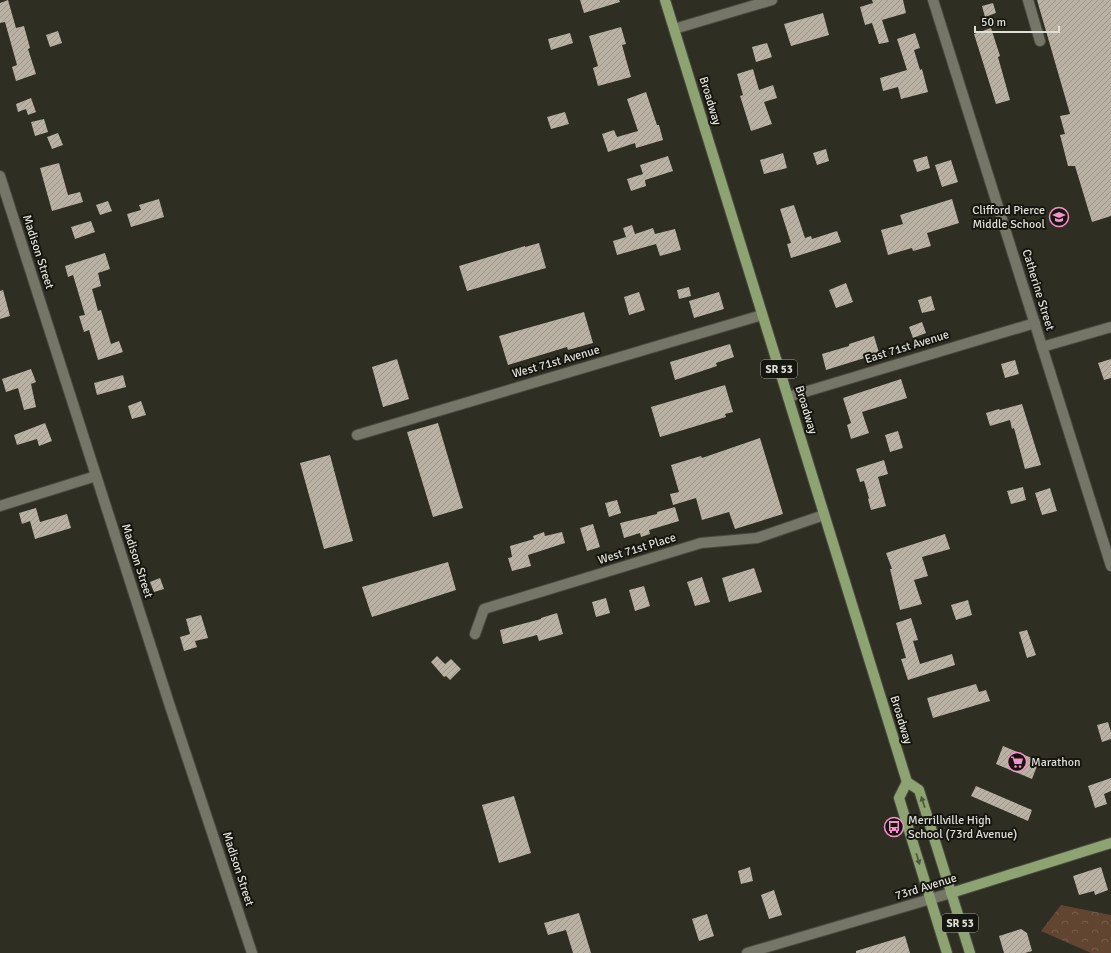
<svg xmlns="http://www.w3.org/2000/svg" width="1111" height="953" viewBox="0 0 1111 953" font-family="Signika,sans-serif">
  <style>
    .forest { fill: url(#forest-crowns) }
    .building { fill: url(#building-hatch) }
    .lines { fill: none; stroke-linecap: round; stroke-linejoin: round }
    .minor-casing { stroke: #4a4a40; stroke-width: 12 }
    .major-casing { stroke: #4a4a40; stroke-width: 12 }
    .minor { stroke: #767668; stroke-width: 10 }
    .major { stroke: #8da371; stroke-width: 10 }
    .oneway { fill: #4c553c }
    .labels { text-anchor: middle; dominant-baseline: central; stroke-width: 4; stroke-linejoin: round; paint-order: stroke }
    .shield { fill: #161610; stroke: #a2a29b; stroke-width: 1 }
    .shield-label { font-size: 11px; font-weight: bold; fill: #deded6 }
    .street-label { font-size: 12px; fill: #deded6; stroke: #161610 }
    .poi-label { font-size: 12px; fill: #deded6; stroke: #161610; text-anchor: start }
  </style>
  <defs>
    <pattern id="forest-crowns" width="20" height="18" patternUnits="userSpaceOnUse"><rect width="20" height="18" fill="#614530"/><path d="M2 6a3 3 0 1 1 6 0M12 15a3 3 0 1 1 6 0" fill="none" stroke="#775f4d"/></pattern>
    <pattern id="building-hatch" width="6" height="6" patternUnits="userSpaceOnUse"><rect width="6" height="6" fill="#b9b1a4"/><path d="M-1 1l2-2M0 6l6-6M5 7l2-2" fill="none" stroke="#9c968b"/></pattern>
  </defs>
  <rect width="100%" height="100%" fill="#2e2e22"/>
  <polygon class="forest" points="1061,905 1111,915 1111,953 1091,953 1041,931"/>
  <g class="building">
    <polygon points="8,0 16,28 24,26 30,48 28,49 36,74 16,81 12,67 17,65 5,22 0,23 0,3"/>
    <polygon points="580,0 619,0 620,2 584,13"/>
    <polygon points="872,0 903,0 906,13 882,20 889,42 879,44 872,23 865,25 860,7 873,3"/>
    <polygon points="1037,0 1111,0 1111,216 1092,222 1075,166 1068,166 1060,135 1065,134 1060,116 1070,114"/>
    <polygon points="993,3 996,13 985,17 982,6"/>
    <polygon points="823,13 829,35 791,46 784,24"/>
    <polygon points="621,27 626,44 622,45 631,77 598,86 593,68 598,66 589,36"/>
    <polygon points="991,28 1000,56 998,57 1010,100 996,104 974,34"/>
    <polygon points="58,31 62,43 50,47 46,35"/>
    <polygon points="570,33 573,43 551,50 548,39"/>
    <polygon points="915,33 920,48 914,50 920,70 922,69 928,92 901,99 898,87 883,91 880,78 907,70 897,39"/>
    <polygon points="767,43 772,57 756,62 752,47"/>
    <polygon points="753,69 759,90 773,85 777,98 764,102 772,124 751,131 740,96 743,95 737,74"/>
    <polygon points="646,92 657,125 659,125 663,140 636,148 635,143 608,152 602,134 614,130 617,137 638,131 627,99"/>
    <polygon points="31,98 36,112 28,115 26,109 18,112 16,104"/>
    <polygon points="565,112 569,124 551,129 547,117"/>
    <polygon points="44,119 48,132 35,136 31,122"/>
    <polygon points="58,133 63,145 52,149 47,137"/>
    <polygon points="826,149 829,161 817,165 813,153"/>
    <polygon points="783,153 787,168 764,174 760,160"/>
    <polygon points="668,156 673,171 645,180 646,186 631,191 627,179 643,174 640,165"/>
    <polygon points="927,156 930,168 917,172 913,160"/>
    <polygon points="951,160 958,182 942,187 935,165"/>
    <polygon points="59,163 68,195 80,192 83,202 52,211 40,168"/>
    <polygon points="159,199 164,217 131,227 127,214 141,210 139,205"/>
    <polygon points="952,199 959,223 927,233 931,246 913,251 912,248 888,255 881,230 903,224 900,215"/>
    <polygon points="108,201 112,211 100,215 96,205"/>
    <polygon points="794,205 805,238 811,236 812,239 837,231 841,242 791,258 787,244 791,243 780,209"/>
    <polygon points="91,221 95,232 75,239 71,227"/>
    <polygon points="632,225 635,234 653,228 655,234 675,229 681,250 660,256 656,244 617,255 613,241 626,237 623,228"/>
    <polygon points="539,243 546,268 467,291 459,266 525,246 525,247"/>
    <polygon points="105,253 110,269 98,273 101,286 92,289 98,311 101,310 111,344 119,341 123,352 98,360 89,330 84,332 79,316 85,315 73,275 68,277 65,266"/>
    <polygon points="846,283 853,302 836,308 829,290"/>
    <polygon points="689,287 691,296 679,299 677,290"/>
    <polygon points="3,290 10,316 0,319 0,291"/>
    <polygon points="639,292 645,310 629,315 624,297"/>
    <polygon points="719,292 724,309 694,318 689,301"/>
    <polygon points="931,296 935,310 922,313 918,300"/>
    <polygon points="584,312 593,343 568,350 567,347 508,365 499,336"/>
    <polygon points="922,322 926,333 913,338 909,327"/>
    <polygon points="874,336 880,356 872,358 871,356 826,370 822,354 849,346 849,344"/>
    <polygon points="730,344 734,357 716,363 717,366 675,380 670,362"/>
    <polygon points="397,359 409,399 383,407 372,367"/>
    <polygon points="1111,359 1111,378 1104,380 1098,363"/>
    <polygon points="1015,360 1019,374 1005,378 1001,364"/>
    <polygon points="31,369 36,382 31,384 36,407 24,410 18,388 6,392 2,379"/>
    <polygon points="123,375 126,387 97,395 94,383"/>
    <polygon points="901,379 907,398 862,412 869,433 851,439 847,425 851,423 843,398"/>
    <polygon points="725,385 733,412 725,414 726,417 660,437 651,407"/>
    <polygon points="141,401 146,415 132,419 128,406"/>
    <polygon points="1022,404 1041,465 1025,469 1014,428 1012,429 1010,420 990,426 986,413 999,409 1000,410"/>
    <polygon points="45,423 52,441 39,446 37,439 17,445 14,435"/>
    <polygon points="438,423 463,508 433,517 407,432"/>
    <polygon points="898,431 903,448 890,452 885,435"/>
    <polygon points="760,438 783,514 735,529 729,512 702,520 696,498 673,505 670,494 679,492 671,465 701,456 702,458"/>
    <polygon points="330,455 353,541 324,549 300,463"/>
    <polygon points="884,460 888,474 878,477 886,506 871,510 868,499 869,498 864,481 860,482 856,469"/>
    <polygon points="1023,487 1026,500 1011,504 1007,491"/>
    <polygon points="1050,488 1057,511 1042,515 1035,493"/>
    <polygon points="617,500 621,513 609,517 605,503"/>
    <polygon points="675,507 679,521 649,530 650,534 641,537 640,533 624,538 620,523 657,514 657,512"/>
    <polygon points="36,508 40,522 67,514 71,528 35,539 30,521 22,524 19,513"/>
    <polygon points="593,524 600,547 587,551 580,528"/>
    <polygon points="544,532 545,536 562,532 565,543 528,555 531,566 512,571 508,558 512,557 510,546 534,539 533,536"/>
    <polygon points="945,534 950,549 922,557 928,576 914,580 922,604 900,610 890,569 892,569 886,553"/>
    <polygon points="448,562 456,590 372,617 362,587"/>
    <polygon points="754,568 762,592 729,602 722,578"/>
    <polygon points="702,577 710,602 695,606 687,582"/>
    <polygon points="160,578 164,589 154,592 150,582"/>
    <polygon points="644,586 650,606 635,611 629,590"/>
    <polygon points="606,598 610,613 596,617 592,602"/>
    <polygon points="968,600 972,615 956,620 951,605"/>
    <polygon points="557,613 563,634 539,641 537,635 503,644 500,630 541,619 541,618"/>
    <polygon points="201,615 208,638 195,641 197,647 184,651 180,637 190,634 186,619"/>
    <polygon points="911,618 918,640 913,641 920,664 952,654 955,665 908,680 901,659 906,658 896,623"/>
    <polygon points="1027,630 1036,655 1027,658 1019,632"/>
    <polygon points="437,656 445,664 451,659 461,669 450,680 446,676 444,677 431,662"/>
    <polygon points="976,684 979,692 986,690 990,701 933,718 927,698"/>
    <polygon points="1108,722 1111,732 1111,739 1102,742 1097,725"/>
    <polygon points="1003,746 1039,761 1032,779 996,764"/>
    <polygon points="1111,778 1111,791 1104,794 1107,804 1095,808 1088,786"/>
    <polygon points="976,786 1032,810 1028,821 971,796"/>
    <polygon points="514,796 531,853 499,863 482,805"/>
    <polygon points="750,867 753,881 741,884 738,871"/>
    <polygon points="1101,867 1108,890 1095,895 1094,891 1079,895 1073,876"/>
    <polygon points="774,890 782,915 769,919 761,895"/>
    <polygon points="579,913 591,953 573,953 566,930 548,935 544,923"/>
    <polygon points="707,914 714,936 699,941 692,919"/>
    <polygon points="1021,929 1027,933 1032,951 1025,953 1004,953 999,936"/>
    <polygon points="905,936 910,953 856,953 856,951"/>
  </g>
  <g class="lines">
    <g class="minor-casing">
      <g id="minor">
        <polyline points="933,0 1111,566"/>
        <polyline points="1028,0 1040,41"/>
        <polyline points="674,29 772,0"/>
        <polyline points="0,176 168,700 252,953"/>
        <polyline points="1042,347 1111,327"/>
        <polyline points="788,397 1035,323"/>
        <polyline points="357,435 762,315"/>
        <polyline points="0,506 96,476"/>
        <polyline points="475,634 484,609 701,543 757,538 824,515"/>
        <polyline points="747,953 951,893"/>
      </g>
    </g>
    <g class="major-casing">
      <g id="major">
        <polyline points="665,0 907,782 919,790 970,953"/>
        <polyline points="907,782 899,798 947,953"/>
        <polyline points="951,893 1111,843"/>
      </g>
    </g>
    <use href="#minor" class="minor"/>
    <use href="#major" class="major"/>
  </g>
  <defs><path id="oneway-solid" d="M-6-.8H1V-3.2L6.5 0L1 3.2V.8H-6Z"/></defs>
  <g class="oneway">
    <use href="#oneway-solid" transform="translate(923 802) rotate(-108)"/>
    <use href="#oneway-solid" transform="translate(918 859) rotate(73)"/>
  </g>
  <defs>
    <g id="school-ring" transform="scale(1)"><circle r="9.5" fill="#161610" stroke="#f890cc" stroke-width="1.5"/><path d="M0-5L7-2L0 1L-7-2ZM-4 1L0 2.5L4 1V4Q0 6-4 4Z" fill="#f890cc"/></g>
    <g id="supermarket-ring" transform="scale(1)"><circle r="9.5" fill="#161610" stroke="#f890cc" stroke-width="1.5"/><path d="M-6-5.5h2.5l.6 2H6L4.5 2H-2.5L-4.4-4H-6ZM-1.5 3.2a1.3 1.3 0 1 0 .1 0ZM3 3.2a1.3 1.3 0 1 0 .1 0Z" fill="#f890cc"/></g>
    <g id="bus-ring" transform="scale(1)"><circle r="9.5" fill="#161610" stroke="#f890cc" stroke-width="1.5"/><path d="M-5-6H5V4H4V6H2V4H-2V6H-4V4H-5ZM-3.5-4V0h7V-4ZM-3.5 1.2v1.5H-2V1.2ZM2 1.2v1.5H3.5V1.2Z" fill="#f890cc"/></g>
  </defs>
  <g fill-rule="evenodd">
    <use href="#school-ring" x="1059" y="217"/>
    <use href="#supermarket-ring" x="1017" y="762"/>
    <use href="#bus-ring" x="894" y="827"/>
  </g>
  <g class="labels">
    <g class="shield">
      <rect x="761" y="360" width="36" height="18" rx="3"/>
      <rect x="942" y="914" width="36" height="18" rx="3"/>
    </g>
    <g class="shield-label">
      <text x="779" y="369">SR 53</text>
      <text x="960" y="923">SR 53</text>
    </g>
    <g class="street-label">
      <text transform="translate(710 101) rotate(73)">Broadway</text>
      <text transform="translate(38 252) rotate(72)">Madison Street</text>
      <text transform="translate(1038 290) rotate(73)">Catherine Street</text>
      <text transform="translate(907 347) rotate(-17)">East 71st Avenue</text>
      <text transform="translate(556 362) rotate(-16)">West 71st Avenue</text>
      <text transform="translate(806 410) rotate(73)">Broadway</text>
      <text transform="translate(637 549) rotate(-17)">West 71st Place</text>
      <text transform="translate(137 561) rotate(72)">Madison Street</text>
      <text transform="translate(901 720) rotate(73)">Broadway</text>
      <text transform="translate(238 869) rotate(72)">Madison Street</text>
      <text transform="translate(926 887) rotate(-17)">73rd Avenue</text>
    </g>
    <g class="poi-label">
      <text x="1045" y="210" text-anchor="end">Clifford Pierce<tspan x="1045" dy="14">Middle School</tspan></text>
      <text x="1031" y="762">Marathon</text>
      <text x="908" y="820">Merrillville High<tspan x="908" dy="14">School (73rd Avenue)</tspan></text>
    </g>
  </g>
  <path d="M975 26v6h84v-6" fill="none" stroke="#deded6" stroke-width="2"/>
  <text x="981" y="26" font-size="12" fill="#deded6" stroke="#161610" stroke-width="3" paint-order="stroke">50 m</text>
</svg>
